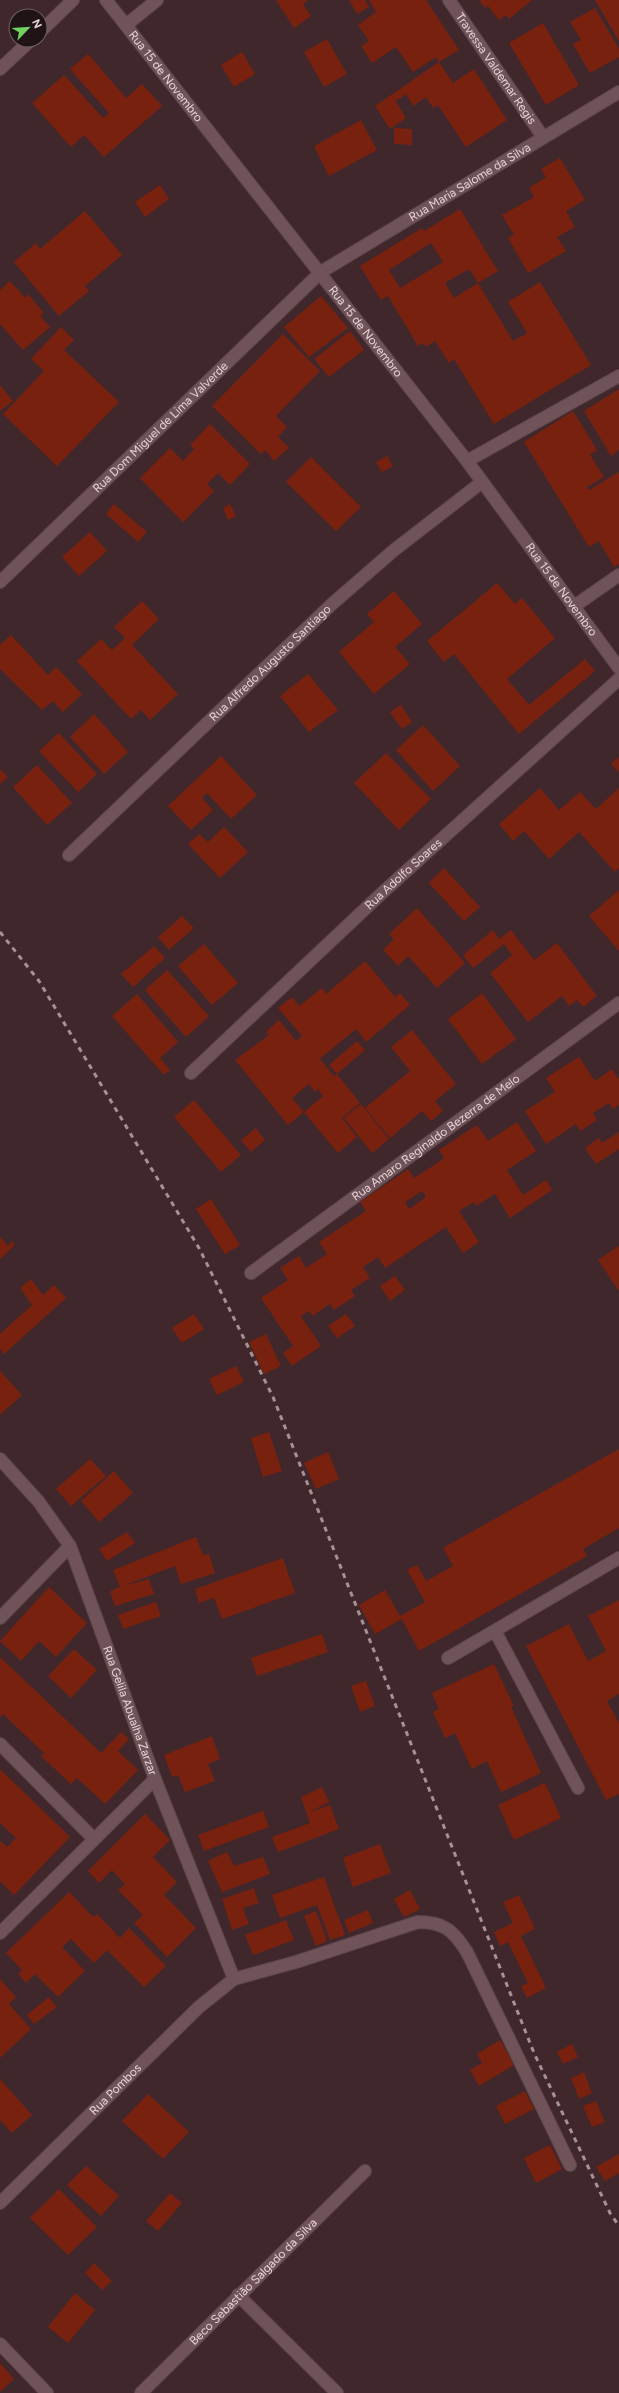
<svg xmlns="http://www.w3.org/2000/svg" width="619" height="2393" viewBox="0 0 619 2393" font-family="Figtree,sans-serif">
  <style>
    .building { fill: #78210f; fill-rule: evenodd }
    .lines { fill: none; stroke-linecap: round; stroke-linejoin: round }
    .street-casing { stroke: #5c464b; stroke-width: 14 }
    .secondary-casing { stroke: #5c464b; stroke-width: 14 }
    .street { stroke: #705359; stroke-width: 12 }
    .secondary { stroke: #705359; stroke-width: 12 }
    .rail { stroke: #a69195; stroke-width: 3; stroke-dasharray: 5 5; stroke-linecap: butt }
    .labels { text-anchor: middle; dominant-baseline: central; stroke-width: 3; stroke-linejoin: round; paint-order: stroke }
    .street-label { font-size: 12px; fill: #e6d4d7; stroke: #1f1316 }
  </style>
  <rect width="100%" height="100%" fill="#40272c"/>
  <g class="building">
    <polygon points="276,0 308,0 303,4 311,16 294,28"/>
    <polygon points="349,0 365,0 369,7 357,14"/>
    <polygon points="369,0 426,0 459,50 439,62 436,57 413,72 396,47 372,63 361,46 369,41 358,25 376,12"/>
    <polygon points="479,0 532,0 509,19 506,15 499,20 488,6 485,8"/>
    <polygon points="595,0 619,0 619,41"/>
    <polygon points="595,8 619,49 619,57 590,73 573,44 581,40 570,22"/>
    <polygon points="543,23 579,85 546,105 509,43"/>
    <polygon points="327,39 347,74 324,87 304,52"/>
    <polygon points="242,52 255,74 234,87 221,65"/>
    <polygon points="88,54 126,98 142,84 162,106 104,157 84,135 71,147 32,103 64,75 103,118 109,113 70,69"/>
    <polygon points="439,62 453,83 474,69 507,120 466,147 438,105 433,108 426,97 413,106 406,94 396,101 406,118 390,129 375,106"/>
    <polygon points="361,120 377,150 329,176 314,146"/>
    <polygon points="394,128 412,129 412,145 394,144"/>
    <polygon points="560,158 585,200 566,211 575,227 557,237 566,251 528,273 508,238 514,235 502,215 534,197 529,188 546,177 541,169"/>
    <polygon points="160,185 169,199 145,217 135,202"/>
    <path d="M460,209l38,62 -20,12 35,58 14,-8 -19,-31 32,-20 51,83 -97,59 -40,-65 -5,4 -14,-22 -9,6 -3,-4 -5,3 -30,-50 -7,4 -21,-34 62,-38 2,3zM431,243l12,19 -43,26 -11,-18zM469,269l9,14 -24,15 -9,-15z"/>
    <polygon points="85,211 122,255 85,286 89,291 59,316 14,262 36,243 40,249"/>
    <polygon points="10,281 25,298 28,294 44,313 40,316 50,327 23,350 0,324 0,290"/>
    <polygon points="321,296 348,328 309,357 284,327"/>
    <polygon points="61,327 74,340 64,350 119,402 57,466 3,414 44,371 31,359"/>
    <polygon points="350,331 364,350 329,377 314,359"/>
    <polygon points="283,334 320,371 276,416 287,427 278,437 289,448 274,461 265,450 261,454 212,406"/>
    <polygon points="0,385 13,401 0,411"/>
    <polygon points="619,389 619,450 611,456 584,411"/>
    <polygon points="573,411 597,450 590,455 604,477 587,487 589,490 619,472 619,564 614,567 599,541 589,547 524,442"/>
    <polygon points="210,424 250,464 230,485 218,473 207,484 214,491 183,522 140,478 170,448 183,461 194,449 190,445"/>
    <polygon points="387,456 393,466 382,472 376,462"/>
    <polygon points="311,457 361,507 336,531 286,482"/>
    <polygon points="114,504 147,532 138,542 106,514"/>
    <polygon points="230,504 236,516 228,520 223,508"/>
    <polygon points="90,532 107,551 79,576 62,557"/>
    <polygon points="497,583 515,604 522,598 555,638 507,679 529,705 585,659 595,671 519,734 454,654 444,662 427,641"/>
    <polygon points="394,591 422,624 395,647 410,664 374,694 339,652 374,622 367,614"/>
    <polygon points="142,601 159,619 132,645 178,694 150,720 141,710 131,719 77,661 101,639 112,650 125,638 114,627"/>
    <polygon points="11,635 48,675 56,667 82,694 63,712 53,701 42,710 0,669 0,645"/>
    <polygon points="308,674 338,710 309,732 280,696"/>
    <polygon points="401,705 412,722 402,729 390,712"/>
    <polygon points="94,714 128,752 104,774 70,737"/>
    <polygon points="423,725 460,766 433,791 396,750"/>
    <polygon points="59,733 97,774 78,792 39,751"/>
    <polygon points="386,753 431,799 399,830 354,783"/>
    <polygon points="221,756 257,795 231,819 207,793 202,798 213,810 191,830 168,806"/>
    <polygon points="619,757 619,772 611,764"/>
    <polygon points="37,765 72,803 47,825 13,787"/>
    <polygon points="0,769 8,777 0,784"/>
    <polygon points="540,788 559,810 580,792 596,809 619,788 619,868 615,872 579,832 549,859 524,831 513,841 499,824"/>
    <polygon points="224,827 248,852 220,878 188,844 199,834 208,842"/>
    <polygon points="444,868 480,907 464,921 429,883"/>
    <polygon points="619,890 619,951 589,916"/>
    <polygon points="417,908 465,963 437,988 408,956 398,966 383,950 394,939 389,934"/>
    <polygon points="182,916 194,928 169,950 158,937"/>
    <polygon points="493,930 499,939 511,930 534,960 557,943 597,996 583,1007 577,1000 569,1006 562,996 528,1022 490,973 512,955 504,944 473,968 463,955"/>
    <polygon points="204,944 238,983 212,1005 178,966"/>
    <polygon points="154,946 165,958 133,987 121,974"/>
    <polygon points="365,961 395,997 400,993 410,1005 366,1042 356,1029 320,1059 334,1076 337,1074 329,1065 357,1041 365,1050 337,1074 360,1103 342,1118 357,1137 338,1153 304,1112 323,1096 318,1089 315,1092 309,1084 292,1098 304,1112 288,1125 235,1060 269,1035 266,1032 279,1020 296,1041 302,1036 278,1008 292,997 299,1006 322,988 326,994"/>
    <polygon points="167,970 209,1016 186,1037 145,990"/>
    <polygon points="482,993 516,1039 482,1064 448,1019"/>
    <polygon points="137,994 178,1042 160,1058 170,1070 164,1075 112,1016"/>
    <polygon points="412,1030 456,1084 435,1101 443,1111 431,1121 422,1111 390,1138 365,1108 410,1071 391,1047"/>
    <polygon points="579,1057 595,1081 612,1069 619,1079 619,1105 613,1109 609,1103 593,1113 597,1120 580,1131 576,1124 546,1144 525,1111 555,1092 546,1078"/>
    <polygon points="194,1100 241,1155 221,1172 174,1117"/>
    <polygon points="361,1104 389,1139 372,1153 344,1118"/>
    <path d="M517,1122l19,29 -29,19 16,25 23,-15 6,10 -42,28 -15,-24 -19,12 -2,-4 -15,9 20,31 -16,11 -17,-26 -61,41 -7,-11 -15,10 7,11 -19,12 4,6 -21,14 -4,-6 -18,12 -3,-5 -8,5 20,30 -29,20 -9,-13 10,-7 -32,-48 27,-18 -8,-12 19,-12 7,12 21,-14 -8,-12 47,-31 -6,-9 48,-33 6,9 17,-11 13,-9 -5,-8 38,-25 11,16zM422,1191l4,6 -17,12 -4,-7z"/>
    <polygon points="256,1128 265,1140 251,1152 241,1140"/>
    <polygon points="619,1132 619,1149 596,1164 585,1148 599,1138 602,1143"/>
    <polygon points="211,1199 240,1245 225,1254 196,1209"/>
    <polygon points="0,1237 8,1246 12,1241 15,1245 0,1259"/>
    <polygon points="619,1246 619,1291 598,1260"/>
    <polygon points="395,1276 405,1290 390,1301 380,1286"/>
    <polygon points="31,1279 43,1295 54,1285 66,1298 4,1354 0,1349 0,1334 32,1305 20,1288"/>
    <polygon points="194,1314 204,1329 182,1343 172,1328"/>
    <polygon points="346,1314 355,1326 337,1338 328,1326"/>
    <polygon points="266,1334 281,1366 264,1374 249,1342"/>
    <polygon points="236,1366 244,1382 217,1395 209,1379"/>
    <polygon points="0,1371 22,1395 0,1415"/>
    <polygon points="269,1432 282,1471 263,1477 251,1438"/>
    <polygon points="619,1449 619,1528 583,1549 587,1556 419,1651 402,1619 375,1634 359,1605 385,1590 400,1616 425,1602 407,1570 417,1565 426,1581 453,1566 443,1548"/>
    <polygon points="328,1452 339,1479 316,1489 304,1463"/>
    <polygon points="90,1459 106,1476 71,1506 56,1489"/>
    <polygon points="114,1471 133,1493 99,1522 81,1501"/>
    <polygon points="127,1532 135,1543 107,1561 99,1549"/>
    <polygon points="196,1537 203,1555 209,1554 215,1573 181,1584 175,1566 123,1586 149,1579 154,1594 115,1606 110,1591 120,1587 113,1570"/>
    <polygon points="283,1558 295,1593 222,1619 214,1598 199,1603 195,1589"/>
    <polygon points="49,1587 87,1623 56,1657 39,1641 21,1661 0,1641"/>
    <polygon points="619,1600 619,1694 607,1701 619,1723 619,1794 606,1800 526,1646 569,1624 588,1661 606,1651 588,1616"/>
    <polygon points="156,1602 161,1616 123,1629 118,1615"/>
    <polygon points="322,1634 328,1652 257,1676 251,1658"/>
    <polygon points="74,1649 97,1670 71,1698 48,1676"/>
    <polygon points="0,1657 101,1753 121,1732 129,1739 118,1751 138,1770 105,1804 77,1778 71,1784 41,1756 44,1753 3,1714 0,1717"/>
    <polygon points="494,1664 514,1706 511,1707 541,1773 501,1792 487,1761 472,1769 455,1733 445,1738 433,1712 439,1709 432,1693"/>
    <polygon points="366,1681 375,1706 360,1712 351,1686"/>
    <polygon points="212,1736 220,1759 208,1764 215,1781 185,1792 178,1775 172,1777 164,1755"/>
    <polygon points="0,1769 70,1837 14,1895 0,1881 0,1841 7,1847 16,1838 0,1823"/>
    <polygon points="545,1783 561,1818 514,1840 498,1805"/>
    <polygon points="322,1787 329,1802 308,1813 330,1805 339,1829 278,1852 272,1837 310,1823 301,1797"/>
    <polygon points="263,1811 269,1827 204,1851 198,1835"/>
    <polygon points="145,1814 170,1840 153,1857 177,1882 164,1895 196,1928 167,1957 134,1923 143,1915 118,1890 125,1884 112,1870 99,1883 88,1871"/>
    <polygon points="380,1844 391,1873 353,1887 343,1858"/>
    <polygon points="227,1852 234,1866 263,1857 270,1874 222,1892 208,1861"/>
    <polygon points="324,1877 345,1935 330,1940 317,1905 280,1918 272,1895"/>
    <polygon points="254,1888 259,1903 243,1908 249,1924 232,1930 222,1899"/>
    <polygon points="410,1890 420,1909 404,1917 394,1899"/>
    <polygon points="69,1892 93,1917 97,1914 120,1938 129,1928 166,1966 144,1987 107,1950 94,1963 71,1939 62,1947 85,1971 58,1997 35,1974 26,1983 18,1974 22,1970 6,1953"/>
    <polygon points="519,1895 535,1929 521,1936 546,1988 527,1998 521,1986 528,1983 508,1942 500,1946 494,1932 513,1923 503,1902"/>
    <polygon points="368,1910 373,1923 349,1933 344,1920"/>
    <polygon points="316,1911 327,1941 316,1946 304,1916"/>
    <polygon points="286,1920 294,1940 253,1955 245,1935"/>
    <polygon points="0,1979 16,1997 9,2004 31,2029 0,2058"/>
    <polygon points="49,1997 57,2007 34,2024 27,2015"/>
    <polygon points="500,2040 514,2065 479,2086 470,2070 482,2063 477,2054"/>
    <polygon points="572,2044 578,2057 563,2064 557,2052"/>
    <polygon points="584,2072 592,2093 579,2099 571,2078"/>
    <polygon points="0,2079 32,2115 12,2133 0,2120"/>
    <polygon points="525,2091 534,2109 505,2124 496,2106"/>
    <polygon points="148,2094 189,2132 163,2159 122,2121"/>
    <polygon points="596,2101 605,2122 592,2127 583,2106"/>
    <polygon points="550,2145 562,2169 536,2183 524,2158"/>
    <polygon points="619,2154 619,2173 605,2181 596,2167"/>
    <polygon points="86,2166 119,2196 101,2216 67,2185"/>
    <polygon points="59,2189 97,2227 68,2255 30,2218"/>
    <polygon points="170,2193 182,2203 158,2231 146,2221"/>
    <polygon points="94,2263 112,2281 102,2290 85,2273"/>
    <polygon points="75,2293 95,2310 68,2343 48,2327"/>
    <polygon points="0,2363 14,2379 0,2392"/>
  </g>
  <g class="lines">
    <g class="street-casing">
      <g id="street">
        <path id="s1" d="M449,0l94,137"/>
        <polyline points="126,25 157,0"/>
        <polyline points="40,32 73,0"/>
        <polyline points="0,69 31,40"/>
        <polyline points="467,461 619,376"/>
        <path id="s2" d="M0,582l321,-310 298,-180"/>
        <polyline points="573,607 619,575"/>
        <path id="s3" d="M69,855l263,-251 61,-53 89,-69"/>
        <path id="s4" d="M191,1073l191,-180 237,-214"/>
        <path id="s5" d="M251,1273l368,-270"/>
        <path id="s6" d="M0,1459l39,43 31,44 85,233 79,200"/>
        <polyline points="0,1618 70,1546"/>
        <polyline points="495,1631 578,1788"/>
        <polyline points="448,1658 619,1558"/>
        <polyline points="0,1744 94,1839"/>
        <polyline points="0,1933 155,1779"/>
        <path id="s7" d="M0,2203l199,-196 35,-28 62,-17 122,-40c26,0 35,8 49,30l103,213"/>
        <polyline points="238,2295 337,2393"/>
        <polyline points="0,2344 47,2393"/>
        <path id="s8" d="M141,2393l224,-222"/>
      </g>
    </g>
    <g class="secondary-casing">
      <g id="secondary">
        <path id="s9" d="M106,0l361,461 152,207"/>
      </g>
    </g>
    <use href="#street" class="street"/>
    <use href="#secondary" class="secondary"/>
    <polyline class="rail" points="0,932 39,981 199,1248 273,1397 534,2053 610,2213 619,2226"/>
  </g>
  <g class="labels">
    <g class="street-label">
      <text stroke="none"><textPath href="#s1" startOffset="83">Travessa Valdemar Regis</textPath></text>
      <text stroke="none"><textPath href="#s9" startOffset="97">Rua 15 de Novembro</textPath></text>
      <text stroke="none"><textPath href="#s2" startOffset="620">Rua Maria Salome da Silva</textPath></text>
      <text stroke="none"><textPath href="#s9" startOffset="421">Rua 15 de Novembro</textPath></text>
      <text stroke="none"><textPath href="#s2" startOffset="223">Rua Dom Miguel de Lima Valverde</textPath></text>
      <text stroke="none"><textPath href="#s9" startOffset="745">Rua 15 de Novembro</textPath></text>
      <text stroke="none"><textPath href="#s3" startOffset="278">Rua Alfredo Augusto Santiago</textPath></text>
      <text stroke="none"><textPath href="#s4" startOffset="291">Rua Adolfo Soares</textPath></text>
      <text stroke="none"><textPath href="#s5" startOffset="229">Rua Amaro Reginaldo Bezerra de Melo</textPath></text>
      <text stroke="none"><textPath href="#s6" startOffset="287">Rua Gelila Abualha Zarzar</textPath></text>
      <text stroke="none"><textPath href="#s7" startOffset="162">Rua Pombos</textPath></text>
      <text stroke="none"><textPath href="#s8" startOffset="158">Beco Sebastião Salgado da Silva</textPath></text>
    </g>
  </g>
  <g transform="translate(28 28) rotate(65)"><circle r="19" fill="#1f1316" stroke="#6f6063"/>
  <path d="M0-3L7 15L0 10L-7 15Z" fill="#70d35f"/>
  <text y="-6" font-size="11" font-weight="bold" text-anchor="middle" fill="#e6d4d7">N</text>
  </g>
</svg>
